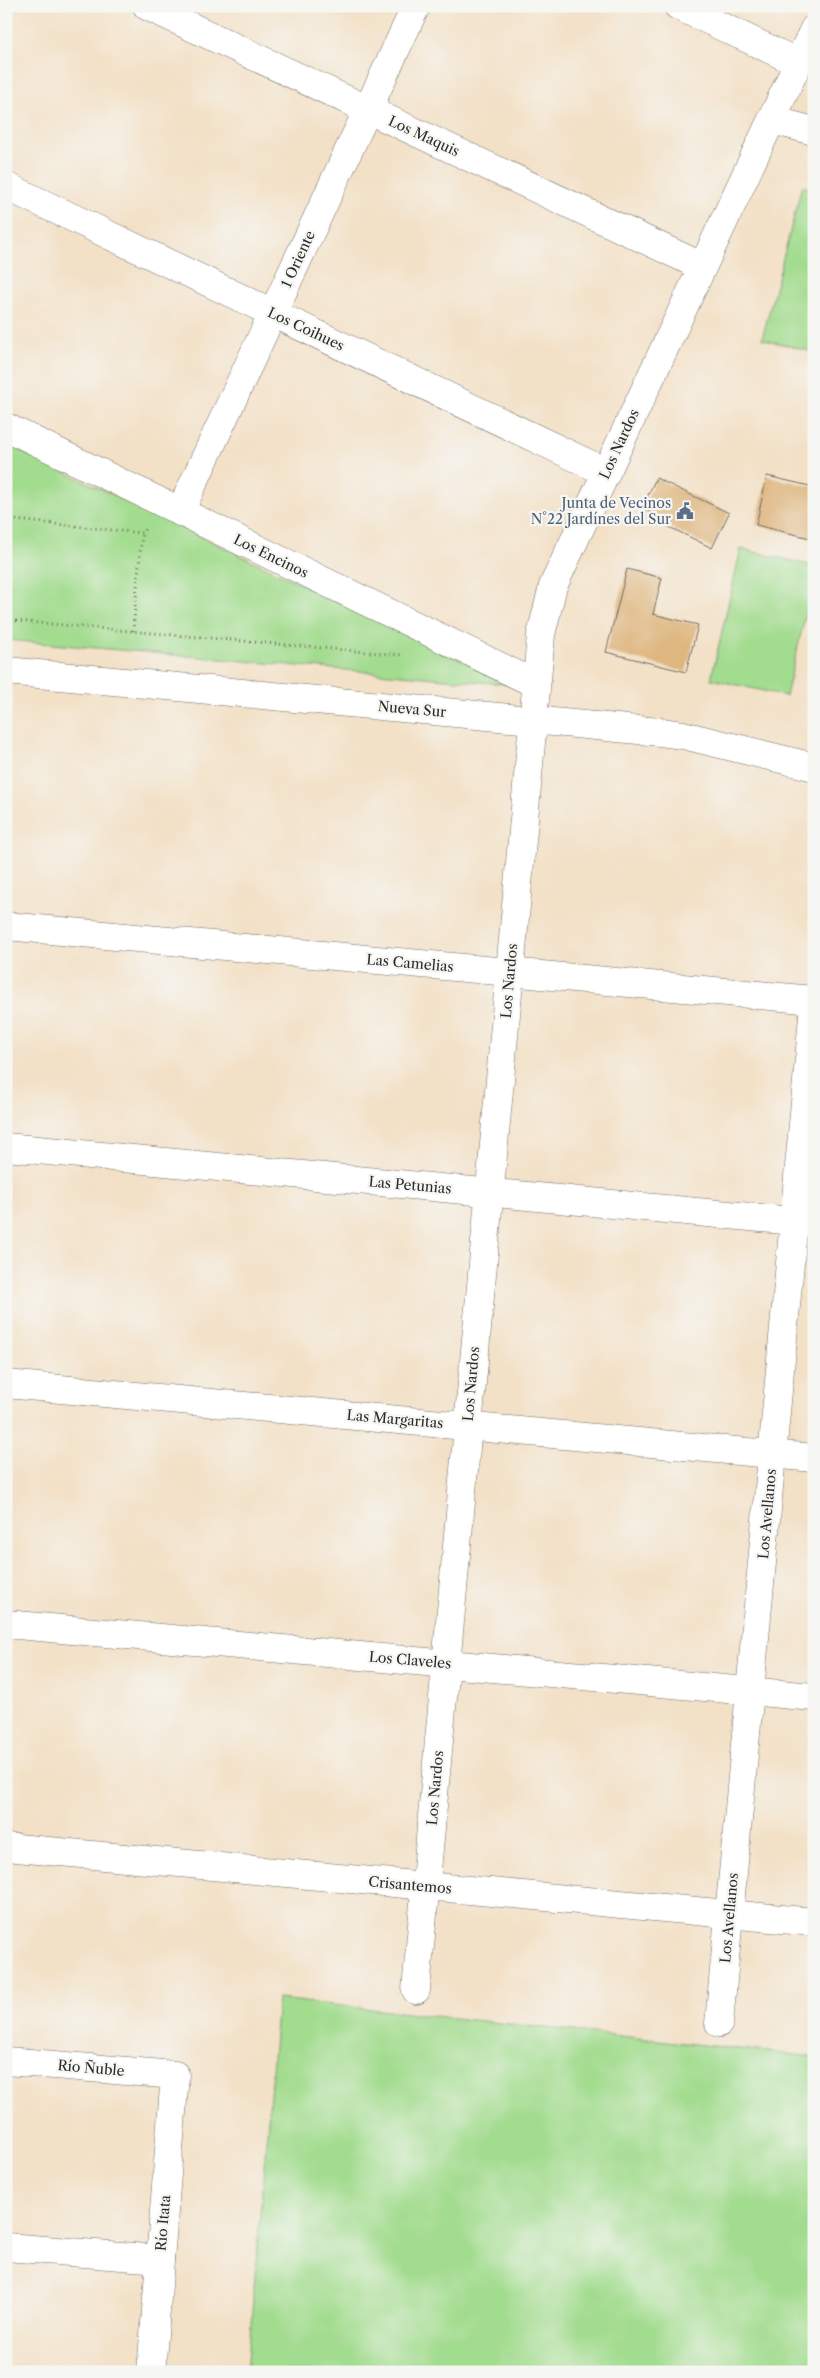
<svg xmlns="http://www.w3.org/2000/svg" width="820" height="2378" viewBox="0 0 820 2378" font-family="'Libre Caslon Text',serif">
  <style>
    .green { fill: #a2dc8e; stroke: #66845c }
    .building { fill: #deb67f }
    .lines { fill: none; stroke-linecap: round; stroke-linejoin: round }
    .minor-casing { stroke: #716b62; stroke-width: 29 }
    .path { stroke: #716b62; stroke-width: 3; stroke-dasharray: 1 4; stroke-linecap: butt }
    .minor { stroke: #fff; stroke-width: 28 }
    .labels { text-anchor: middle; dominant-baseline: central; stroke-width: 4.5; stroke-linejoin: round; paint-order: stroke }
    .street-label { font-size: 14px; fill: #2b2b2b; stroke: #f6f6f2 }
    .service-label { font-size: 14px; fill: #4e5e75; stroke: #f6f6f2; text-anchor: end }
  </style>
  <rect width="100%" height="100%" fill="#f6f6f2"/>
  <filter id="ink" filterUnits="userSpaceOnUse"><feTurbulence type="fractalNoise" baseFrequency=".02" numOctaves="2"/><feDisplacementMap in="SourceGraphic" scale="10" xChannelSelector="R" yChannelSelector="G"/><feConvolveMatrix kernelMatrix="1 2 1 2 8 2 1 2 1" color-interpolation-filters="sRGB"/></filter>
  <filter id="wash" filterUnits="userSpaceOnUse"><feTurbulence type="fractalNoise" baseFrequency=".0096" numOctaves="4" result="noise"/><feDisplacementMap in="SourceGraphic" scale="20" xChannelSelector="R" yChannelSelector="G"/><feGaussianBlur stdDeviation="1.12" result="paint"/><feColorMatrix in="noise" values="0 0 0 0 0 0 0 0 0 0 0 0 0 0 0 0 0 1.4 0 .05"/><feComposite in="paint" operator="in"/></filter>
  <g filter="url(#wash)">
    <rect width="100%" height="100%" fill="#f3e1c7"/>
    <g class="green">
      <polygon points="802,186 814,189 814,352 762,339"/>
      <polygon points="6,444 514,685 6,640"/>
      <polygon points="741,549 814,566 814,579 786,696 711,679"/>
      <polygon points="278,1999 814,2057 814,2372 247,2372"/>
    </g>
    <g id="blocks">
      <g class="building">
        <polygon points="767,476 814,487 814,539 756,525"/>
        <polygon points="656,478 729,513 712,548 661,523 663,519 642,508"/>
        <polygon points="627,569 662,578 653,614 698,625 686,672 606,652"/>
      </g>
    </g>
  </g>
  <g filter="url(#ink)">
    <use href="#blocks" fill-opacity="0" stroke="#716b62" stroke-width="1"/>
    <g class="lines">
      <g class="minor-casing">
        <g id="minor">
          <polyline points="147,6 701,266"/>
          <polyline points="678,6 799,63"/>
          <polyline points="772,120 814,131"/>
          <polyline points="6,186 606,472"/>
          <polyline points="6,427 536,684"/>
          <polyline points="180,512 416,6"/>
          <polyline points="6,671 660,732 683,735 814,767"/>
          <polyline points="6,926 814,1000"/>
          <polyline points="6,1147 814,1223"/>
          <polyline points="6,1384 814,1458"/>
          <polyline points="6,1624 814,1697"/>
          <polyline points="6,1847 814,1922"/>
          <polyline points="416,1990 541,635 553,586 814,29"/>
          <polyline points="719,2023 814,1006"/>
          <polyline points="6,2061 175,2075 151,2372"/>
          <polyline points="6,2247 160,2259"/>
        </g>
      </g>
      <g class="path">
        <polyline points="6,519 142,533 145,529"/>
        <polyline points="6,620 401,655"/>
        <polyline points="133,631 142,533"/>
      </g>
      <use href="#minor" class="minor"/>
    </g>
  </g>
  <defs>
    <g id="civic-bare" transform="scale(1.35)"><path d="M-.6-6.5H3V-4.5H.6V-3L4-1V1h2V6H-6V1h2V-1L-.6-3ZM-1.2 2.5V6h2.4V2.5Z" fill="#5c6f8a" stroke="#f6f6f2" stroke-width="2.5" paint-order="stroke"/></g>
  </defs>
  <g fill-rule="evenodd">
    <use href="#civic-bare" x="685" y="511"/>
  </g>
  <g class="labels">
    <g class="street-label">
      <text transform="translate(424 136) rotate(25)">Los Maquis</text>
      <text transform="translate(298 259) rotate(-65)">1 Oriente</text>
      <text transform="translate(306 329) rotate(25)">Los Coihues</text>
      <text transform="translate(619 444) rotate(-65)">Los Nardos</text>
      <text transform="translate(271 556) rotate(26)">Los Encinos</text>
      <text transform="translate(412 709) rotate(5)">Nueva Sur</text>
      <text transform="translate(410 963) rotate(5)">Las Camelias</text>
      <text transform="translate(509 981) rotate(-85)">Los Nardos</text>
      <text transform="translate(410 1185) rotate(5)">Las Petunias</text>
      <text transform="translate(471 1384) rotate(-85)">Los Nardos</text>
      <text transform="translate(395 1419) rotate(5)">Las Margaritas</text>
      <text transform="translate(767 1514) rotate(-85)">Los Avellanos</text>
      <text transform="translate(410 1660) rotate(5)">Los Claveles</text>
      <text transform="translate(435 1788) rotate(-85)">Los Nardos</text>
      <text transform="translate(410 1885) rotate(5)">Crisantemos</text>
      <text transform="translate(729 1918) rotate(-85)">Los Avellanos</text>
      <text transform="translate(91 2068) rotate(5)">Río Ñuble</text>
      <text transform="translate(163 2223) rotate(-85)">Río Itata</text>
    </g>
    <g class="service-label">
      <text x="671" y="503">Junta de Vecinos<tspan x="671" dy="16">N°22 Jardínes del Sur</tspan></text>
    </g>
  </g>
  <rect width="820" height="2378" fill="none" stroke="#f6f6f2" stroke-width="25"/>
</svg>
